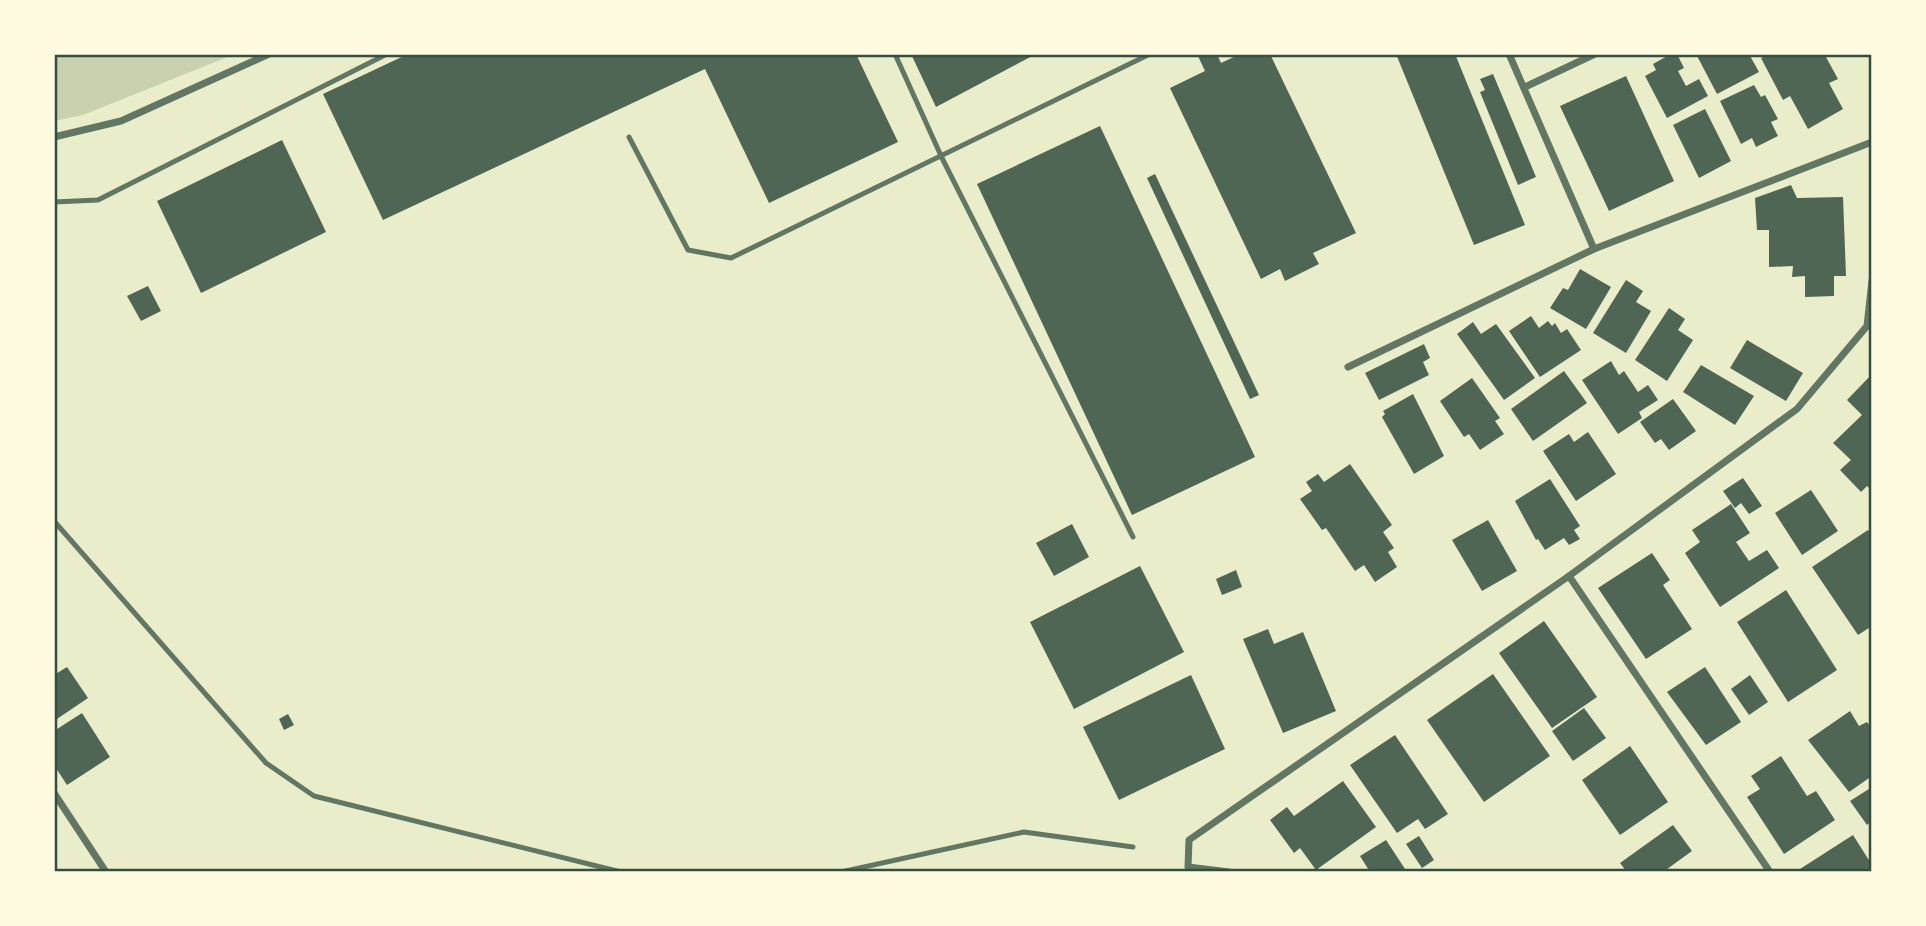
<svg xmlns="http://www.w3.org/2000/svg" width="1926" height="926" viewBox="0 0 1926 926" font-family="'PT Serif',serif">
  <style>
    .green { fill: #cad2ad }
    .building { fill: #4f6655 }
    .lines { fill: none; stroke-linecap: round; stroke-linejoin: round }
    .service { stroke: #617663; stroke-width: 5 }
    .minor { stroke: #617663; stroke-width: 7 }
    .neatline { fill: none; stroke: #344e41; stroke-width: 2.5 }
  </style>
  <rect width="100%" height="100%" fill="#e9edc9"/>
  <polygon class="green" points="54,54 235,54 83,115 54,121"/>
  <g class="building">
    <polygon points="408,54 856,54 898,142 769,203 705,69 383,220 323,94"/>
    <polygon points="911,54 1036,54 936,107"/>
    <polygon points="1197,54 1217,54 1221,63 1240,54 1270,54 1356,233 1313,253 1319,264 1285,281 1280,269 1261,279 1170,88 1205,71"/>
    <polygon points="1396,54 1455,54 1525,225 1474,245"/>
    <polygon points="1671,54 1677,54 1684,68 1678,71 1686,86 1699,79 1708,96 1667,118 1645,76 1656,70 1653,64"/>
    <polygon points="1696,54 1749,54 1759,72 1717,94"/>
    <polygon points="1769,54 1831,54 1826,57 1838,79 1829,83 1843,109 1808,129 1790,96 1783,100 1761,58"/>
    <polygon points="1493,74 1536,177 1518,185 1480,92 1485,90 1480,79"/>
    <polygon points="1626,76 1674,181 1609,211 1560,106"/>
    <polygon points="1754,85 1761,97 1765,95 1778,119 1771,122 1778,136 1756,147 1752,138 1741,144 1720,101"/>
    <polygon points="1705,109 1731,161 1699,178 1673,125"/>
    <polygon points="1100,126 1255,457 1132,515 977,184"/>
    <polygon points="282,140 326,232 201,293 157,201"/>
    <polygon points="1155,174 1259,395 1250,399 1147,178"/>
    <polygon points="1791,185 1797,198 1843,197 1846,276 1834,276 1834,296 1805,297 1805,276 1792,277 1793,266 1769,267 1769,230 1757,230 1755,198"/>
    <polygon points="1580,269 1611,287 1586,329 1550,308 1563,288 1568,290"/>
    <polygon points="1626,280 1643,291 1636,302 1651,311 1626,353 1593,333"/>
    <polygon points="148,286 161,311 141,321 127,296"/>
    <polygon points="1669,308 1685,319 1678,330 1693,340 1667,381 1635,360"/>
    <polygon points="1531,316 1539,328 1548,321 1552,326 1555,323 1561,333 1567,329 1581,350 1540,377 1509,331"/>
    <polygon points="1473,322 1481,334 1496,324 1535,378 1504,400 1457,334"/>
    <polygon points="1747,340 1803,373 1786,401 1730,368"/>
    <polygon points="1424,344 1430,358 1423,362 1429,375 1379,400 1365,373"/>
    <polygon points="1611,361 1619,375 1624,371 1638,392 1648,385 1658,400 1639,412 1642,418 1618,434 1582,380"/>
    <polygon points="1701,365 1754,396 1735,425 1683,392"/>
    <polygon points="1564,371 1587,403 1533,441 1511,409"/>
    <polygon points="1872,374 1872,491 1867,486 1861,492 1840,470 1851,460 1833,443 1862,415 1847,400"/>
    <polygon points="1472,378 1500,418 1495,421 1504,434 1480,450 1469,434 1464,437 1440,401"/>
    <polygon points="1413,394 1444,456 1414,474 1382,417 1385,414 1383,411"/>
    <polygon points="1673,399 1696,431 1669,450 1661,439 1655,443 1640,422"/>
    <polygon points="1588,432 1616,474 1576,501 1543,451 1569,434 1574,442"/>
    <polygon points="1350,464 1392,525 1383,532 1394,548 1388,552 1397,567 1375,582 1364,565 1355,571 1326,528 1322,530 1300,499 1312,491 1306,482 1318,474 1324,482"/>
    <polygon points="1743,478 1762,506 1749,514 1741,503 1735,508 1723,491"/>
    <polygon points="1550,479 1580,526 1574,530 1580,539 1569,545 1564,538 1545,550 1538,539 1536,540 1515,501"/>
    <polygon points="1811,490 1838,531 1802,555 1775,513"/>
    <polygon points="1731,504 1750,533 1736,542 1749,561 1767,550 1779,568 1720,607 1685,553 1700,542 1692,530"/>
    <polygon points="1488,520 1517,571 1482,591 1452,540"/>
    <polygon points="1072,524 1089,557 1054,576 1036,543"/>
    <polygon points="1868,530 1872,534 1872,626 1858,635 1812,567"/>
    <polygon points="1652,553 1670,580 1663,585 1692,629 1646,659 1598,588"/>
    <polygon points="1140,566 1184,652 1074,709 1030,622"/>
    <polygon points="1236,570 1242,587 1222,595 1216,579"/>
    <polygon points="1786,590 1837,670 1788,702 1737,622"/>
    <polygon points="1544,621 1597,697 1552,728 1499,653"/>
    <polygon points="1268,629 1274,644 1303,632 1336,711 1283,733 1243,639"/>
    <polygon points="67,667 88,698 54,721 54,675"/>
    <polygon points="1705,667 1741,722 1706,745 1667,692"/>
    <polygon points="1493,674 1550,756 1484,802 1427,720"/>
    <polygon points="1191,675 1225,749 1119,800 1083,727"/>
    <polygon points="1750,675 1768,702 1749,715 1731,689"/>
    <polygon points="1584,708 1606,738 1573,761 1552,731"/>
    <polygon points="1850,711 1859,726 1867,722 1872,729 1872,776 1849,792 1808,740"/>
    <polygon points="82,713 110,757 67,785 54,765 54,731"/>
    <polygon points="288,714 294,725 284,730 279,719"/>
    <polygon points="1395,735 1448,814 1425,829 1418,819 1397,833 1350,765"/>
    <polygon points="1630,746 1668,802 1620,835 1582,780"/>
    <polygon points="1781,756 1807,796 1816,791 1835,820 1784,854 1747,797 1760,789 1751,776"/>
    <polygon points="1343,781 1376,827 1316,870 1300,848 1294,853 1270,820 1287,807 1294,816"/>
    <polygon points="1872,787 1872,821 1867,825 1850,801"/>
    <polygon points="1673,825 1692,851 1663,872 1627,872 1620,863"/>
    <polygon points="1853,835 1872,865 1872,872 1801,872 1800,869"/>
    <polygon points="1419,836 1434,860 1422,868 1406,844"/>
    <polygon points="1386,840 1407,872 1370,872 1360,856"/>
  </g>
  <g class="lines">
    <g class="service">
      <polyline points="895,54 942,158 1133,537"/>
      <polyline points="629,137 688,250 731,258 1150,54"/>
      <polyline points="54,202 98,200 387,54"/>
      <polyline points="54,521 266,763 314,796 621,872"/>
      <polyline points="841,872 1024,832 1133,847"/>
    </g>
    <g class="minor">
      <polyline points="1509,54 1594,249"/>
      <polyline points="1525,87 1595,54"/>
      <polyline points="54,137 121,121 269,54"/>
      <polyline points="1348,367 1594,249 1872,142"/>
      <polyline points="1569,576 1770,872"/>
      <polyline points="54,793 106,872"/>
      <polyline points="1229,872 1188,867 1189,840 1569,576 1797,409 1867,326 1872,281"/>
    </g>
  </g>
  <rect width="1926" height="926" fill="none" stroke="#fefae0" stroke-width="112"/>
  <rect x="56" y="56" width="1814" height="814" class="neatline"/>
</svg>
